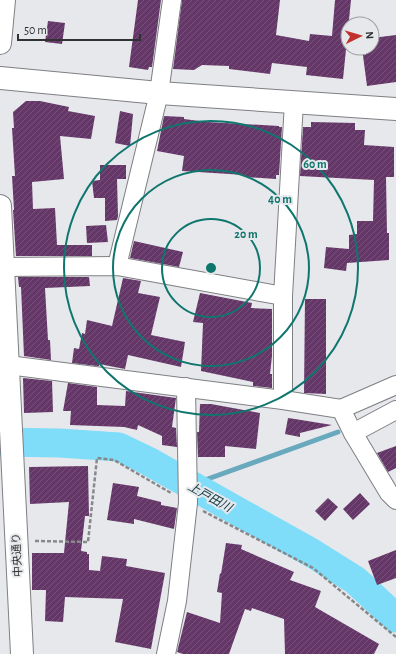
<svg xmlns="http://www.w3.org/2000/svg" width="396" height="654" viewBox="0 0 396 654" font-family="'Alegreya Sans','Noto Sans JP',sans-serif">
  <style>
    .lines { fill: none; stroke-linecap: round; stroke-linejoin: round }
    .stream { stroke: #68a9bd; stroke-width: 5 }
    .river { stroke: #80ddf9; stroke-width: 29 }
    .building { fill: url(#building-hatch) }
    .minor-casing { stroke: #7e7f83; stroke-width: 20 }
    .tertiary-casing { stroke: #7e7f83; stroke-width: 24 }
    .path { stroke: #87888a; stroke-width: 2.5; stroke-dasharray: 4 2; stroke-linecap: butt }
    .minor { stroke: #fff; stroke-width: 18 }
    .tertiary { stroke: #fff; stroke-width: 22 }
    .ring { fill: none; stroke: #0f766e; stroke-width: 2 }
    .labels { text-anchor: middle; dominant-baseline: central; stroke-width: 4; stroke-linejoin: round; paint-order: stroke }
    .street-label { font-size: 11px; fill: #303132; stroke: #e7e8ec }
    .water-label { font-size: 12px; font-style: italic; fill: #083541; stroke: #e7e8ec }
    .centre { fill: #0f766e; stroke: #e7e8ec; stroke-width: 2 }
    .ring-label { font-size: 12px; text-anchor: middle; font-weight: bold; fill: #0f766e; stroke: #e7e8ec; stroke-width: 4; stroke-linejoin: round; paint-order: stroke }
  </style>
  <defs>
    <pattern id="building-hatch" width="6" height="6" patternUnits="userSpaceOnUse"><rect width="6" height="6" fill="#643768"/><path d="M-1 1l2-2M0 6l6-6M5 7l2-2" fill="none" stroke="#77537a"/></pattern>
  </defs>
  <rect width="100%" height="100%" fill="#e7e8ec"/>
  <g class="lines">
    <polyline class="stream" points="191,485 338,432"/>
    <polyline class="river" points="0,442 59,443 119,447 148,461 312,553 355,580 396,618"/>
  </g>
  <g class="building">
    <polygon points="138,0 161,0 152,67 149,67 148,70 129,67"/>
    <polygon points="182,0 280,0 276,35 309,41 310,34 332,36 335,0 351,0 343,79 306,75 307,67 272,63 270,74 229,69 229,66 202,65 194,70 173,69"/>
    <polygon points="48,21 65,23 62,44 45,42"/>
    <polygon points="396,35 396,82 367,86 362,48 372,48 372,38"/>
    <polygon points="26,101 40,101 69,107 68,111 95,116 91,139 60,136 64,179 32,182 33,209 55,208 57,245 92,245 92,256 16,256 13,210 14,210 12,176 15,176 12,128 14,128 13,112"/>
    <polygon points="120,111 133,114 130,146 115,143"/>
    <polygon points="164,116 184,117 184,119 207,122 279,126 279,127 282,127 279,175 276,175 276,179 245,177 245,175 182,171 184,156 157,151"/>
    <polygon points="311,122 355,123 355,130 365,130 364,145 394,147 394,177 386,177 387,233 389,233 389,260 347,263 346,271 324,268 326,247 349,249 349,235 357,234 357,221 373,221 374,180 300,176 303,127 311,127"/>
    <polygon points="100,165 126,165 126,179 117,179 118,216 117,220 105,221 105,198 94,198 92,181 100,180"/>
    <polygon points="106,225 108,242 87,243 86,226"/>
    <polygon points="134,241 183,252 179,267 130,258"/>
    <polygon points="18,277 89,277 90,286 45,288 48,340 50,340 51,360 24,356 21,287 19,287"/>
    <polygon points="123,278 141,281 138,293 160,297 151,335 185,342 181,367 128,355 125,369 99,364 99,366 97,366 72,363 74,348 79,349 82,333 85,334 87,320 112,326"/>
    <polygon points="200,293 252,303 251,308 272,309 272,356 270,374 272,374 272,388 253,386 253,382 201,371 203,323 193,322"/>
    <polygon points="305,299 326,299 326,394 304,393"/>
    <polygon points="23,378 52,381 53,412 24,413"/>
    <polygon points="68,383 97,387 97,405 125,406 126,391 176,398 172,427 176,428 177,447 162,445 162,436 138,425 137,430 124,427 70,425 71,411 63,411"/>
    <polygon points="200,404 211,404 260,413 256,449 225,446 225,457 198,457 197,432 199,432"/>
    <polygon points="288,418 295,419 332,425 300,433 300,437 285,434"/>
    <polygon points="396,446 396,468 388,472 377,453"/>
    <polygon points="88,466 89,516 85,516 81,551 87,552 87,554 89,554 89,570 100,571 102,556 127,559 126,566 165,573 151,649 115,642 123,599 65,597 63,622 45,621 46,590 32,590 32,553 64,553 69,502 30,504 29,467"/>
    <polygon points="113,483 139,487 137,496 161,502 161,505 177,508 174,529 134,519 134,524 107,520"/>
    <polygon points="360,493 370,504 353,520 343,509"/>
    <polygon points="328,498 338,507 325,521 315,511"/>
    <polygon points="226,543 242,545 241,549 294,572 290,580 321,591 315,607 379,644 374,654 285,654 284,619 252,608 251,611 245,609 229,654 183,654 177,652 187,612 220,623 222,593 217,592 220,573 221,574"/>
    <polygon points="396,550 396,578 377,585 368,561"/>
  </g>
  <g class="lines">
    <g class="minor-casing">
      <g id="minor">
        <polyline points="117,266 159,93 172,0"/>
        <polyline points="3,267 117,266 283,296"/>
        <polyline points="8,365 283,400 341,409 353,433 389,493 396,500"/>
        <polyline points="283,400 283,296 294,102"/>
        <polyline points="341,409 396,385"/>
        <polyline points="353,433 396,410"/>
        <polyline points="166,654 177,601 188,503 186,387"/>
      </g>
    </g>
    <g class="tertiary-casing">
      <g id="tertiary">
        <polyline points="0,43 4,0"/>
        <polyline points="0,78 159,93 396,109"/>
        <polyline points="0,206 22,654"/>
      </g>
    </g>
    <g class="path">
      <polyline points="203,511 313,568 396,637"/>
      <polyline points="35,541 88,542 97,458 114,460 171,493"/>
    </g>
    <use href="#minor" class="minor"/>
    <use href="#tertiary" class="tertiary"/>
  </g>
  <g class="ring">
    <circle cx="211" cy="268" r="49"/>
    <circle cx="211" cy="268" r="98"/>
    <circle cx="211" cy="268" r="147"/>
  </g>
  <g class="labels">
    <g class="street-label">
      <text transform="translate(17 555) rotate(-93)">中央通り</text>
    </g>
    <g class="water-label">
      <text transform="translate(210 497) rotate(29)">上戸田川</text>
    </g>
  </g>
  <circle cx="211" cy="268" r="6" class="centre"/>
  <g class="ring-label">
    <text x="315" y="168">60 m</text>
    <text x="280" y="203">40 m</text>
    <text x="246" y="238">20 m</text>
  </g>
  <g transform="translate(360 36) rotate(85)"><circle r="19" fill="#e7e8ec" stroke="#9e9fa2"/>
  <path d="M0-3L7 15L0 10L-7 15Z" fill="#c0322c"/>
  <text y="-6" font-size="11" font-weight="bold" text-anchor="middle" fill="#303132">N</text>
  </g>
  <path d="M18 34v6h122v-6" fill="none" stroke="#303132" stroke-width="2"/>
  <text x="24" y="34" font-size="12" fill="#303132" stroke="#e7e8ec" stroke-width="3" paint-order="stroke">50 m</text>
</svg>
